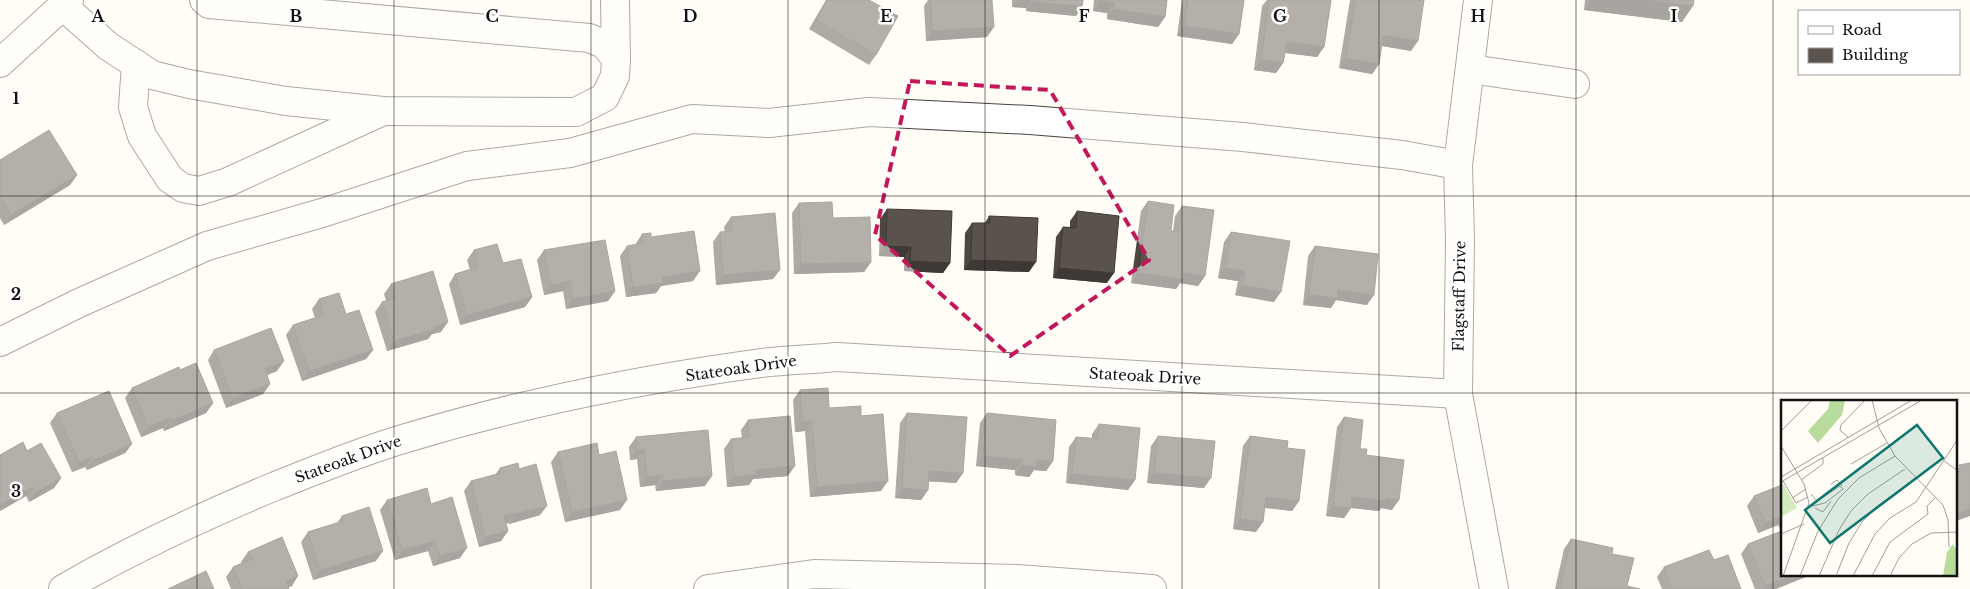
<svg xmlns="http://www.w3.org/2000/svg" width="1970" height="589" viewBox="0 0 1970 589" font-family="'Libre Baskerville',serif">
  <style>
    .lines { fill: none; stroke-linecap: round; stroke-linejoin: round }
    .minor-casing { stroke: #444; stroke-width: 30 }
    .minor { stroke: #fff; stroke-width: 28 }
    .wall { fill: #4d4742 }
    .shaded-wall { fill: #3f3936 }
    .building { fill: #5a524d; stroke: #3f3936 }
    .marked { fill: none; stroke: #c2185b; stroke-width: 4; stroke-dasharray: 10 6; stroke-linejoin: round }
    .grid { fill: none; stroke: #111; stroke-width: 1; stroke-opacity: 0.55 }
    .labels { text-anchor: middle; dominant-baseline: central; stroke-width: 5; stroke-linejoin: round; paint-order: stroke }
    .street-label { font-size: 15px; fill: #111; stroke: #fff }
    .inset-road { fill: none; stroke: #a09f9a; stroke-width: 1 }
    .view { fill: #0f766e; fill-opacity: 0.15; stroke: #0f766e; stroke-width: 2.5 }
    .inset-edge { fill: none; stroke: #111; stroke-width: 2.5 }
    .grid-label { font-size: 16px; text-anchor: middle; font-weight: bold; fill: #111; stroke: #fff; stroke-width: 5; stroke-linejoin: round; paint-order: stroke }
  </style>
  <rect width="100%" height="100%" fill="#fffdf5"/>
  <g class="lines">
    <g class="minor-casing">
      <g id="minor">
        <polyline points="615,0 616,59"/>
        <polyline points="1478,0 1458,165 1460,240 1458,394 1494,589"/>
        <polyline points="63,6 108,46 152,75 189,84 286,101 383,111 576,112 605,97 615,76 616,59 604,44 589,38 209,4 204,0"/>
        <polyline points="0,63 69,0"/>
        <polyline points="136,64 133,107 142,136 170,179 183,188 199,191 228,182 383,111"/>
        <polyline points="1470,69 1575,84"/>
        <polyline points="0,342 79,303 207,246 322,213 467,166 570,153 692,119 769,123 869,112 1030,120 1243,137 1402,155 1458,165"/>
        <path d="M63,589c67,-39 138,-72 210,-102 43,-17 86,-35 130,-48 112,-34 229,-58 344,-74 30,-5 60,-5 90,-8l621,37"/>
        <polyline points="708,589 814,574 1017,579 1152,589"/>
      </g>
    </g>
    <use href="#minor" class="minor"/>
  </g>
  <g class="wall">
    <polygon points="826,0 869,0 876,55 869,65 809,29"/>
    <polygon points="928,0 992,0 987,37 926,41 924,6"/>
    <polygon points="1012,0 1083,0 1082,6 1076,16 1026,11 1026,8 1012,7"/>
    <polygon points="1094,0 1167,0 1165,17 1158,27 1107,19 1107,13 1093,11"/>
    <polygon points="1182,0 1244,0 1239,34 1232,44 1177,36"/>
    <polygon points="1267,0 1331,0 1324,47 1317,57 1285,53 1283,63 1276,73 1254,70 1262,6"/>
    <polygon points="1350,0 1424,0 1411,51 1382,46 1379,64 1372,74 1339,68"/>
    <polygon points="1585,0 1694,0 1682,22 1584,10"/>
    <polygon points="0,160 77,175 70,185 4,225 0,218"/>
    <polygon points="1148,201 1171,231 1173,231 1175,216 1182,206 1205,276 1198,286 1180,283 1176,289 1131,283 1141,211"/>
    <polygon points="799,203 833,218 871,262 864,272 794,274 792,213"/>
    <polygon points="887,209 950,263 943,273 904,271 904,257 879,256 880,219"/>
    <polygon points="1077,211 1107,283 1053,278 1056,237 1063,227 1070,227 1070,221"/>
    <polygon points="989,216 1029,272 964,270 965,233 972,223 985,223"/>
    <polygon points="731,217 773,279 716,285 713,242 720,232 725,232 724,227"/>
    <polygon points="1231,232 1274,302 1235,295 1238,281 1218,278 1224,242"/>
    <polygon points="642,234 651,237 693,281 661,286 656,293 626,297 620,256 627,246 635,245"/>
    <polygon points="1315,246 1367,305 1336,300 1331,308 1303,305 1308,256"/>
    <polygon points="474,250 503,263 532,297 525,307 460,325 449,284 455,274 470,270 467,260"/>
    <polygon points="544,250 615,291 608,301 566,309 563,291 544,295 537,260"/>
    <polygon points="391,284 441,332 432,334 428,339 387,351 375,312 382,302 386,301 384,294"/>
    <polygon points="319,299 346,314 373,350 366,359 302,381 286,335 293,325 315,318 312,309"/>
    <polygon points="214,350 277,371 267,375 270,384 263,394 226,408 208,360"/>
    <polygon points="180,370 213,403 206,413 164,431 163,428 141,437 125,398 132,388"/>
    <polygon points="800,390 829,408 861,416 881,491 810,497 805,431 795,432 793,400"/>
    <polygon points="57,413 132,444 125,453 87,470 85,467 72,472 50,423"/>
    <polygon points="907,413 963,473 956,483 929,481 928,490 921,500 895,498 900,423"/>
    <polygon points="987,413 1053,461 1046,471 1034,470 1029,477 1015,475 1015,470 976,466 980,423"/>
    <polygon points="1344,417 1360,449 1366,455 1392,510 1381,508 1379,511 1351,508 1344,518 1326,516 1337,427"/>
    <polygon points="748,420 788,476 753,479 749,485 727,487 724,449 731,439 742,438 741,430"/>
    <polygon points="1099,424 1135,480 1128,490 1066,483 1069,447 1076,437 1092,438 1092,434"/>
    <polygon points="1158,436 1204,488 1147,483 1151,446"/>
    <polygon points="1250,436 1287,448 1299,501 1292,511 1265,508 1256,532 1233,529 1243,446"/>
    <polygon points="636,437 705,486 656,491 655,485 640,487 637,459 630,460 629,447"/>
    <polygon points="27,451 61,478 54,488 29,502 26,496 0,511 0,455"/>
    <polygon points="558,452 599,455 620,510 565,522 551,462"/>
    <polygon points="500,468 519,469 540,515 509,524 508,523 506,523 508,531 501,541 479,547 464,491 471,481 495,475"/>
    <polygon points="1782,485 1782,575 1776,589 1755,589 1741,554 1748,544 1781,531 1778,525 1758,533 1747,506 1754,496"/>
    <polygon points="387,500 431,504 460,558 433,566 428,551 395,560 380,510"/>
    <polygon points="342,516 376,561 313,580 301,542 308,532 337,523"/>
    <polygon points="1571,539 1612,554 1627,586 1640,589 1555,589 1564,549"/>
    <polygon points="248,552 292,586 288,587 289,589 231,589 226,577 233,567 242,563 241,562"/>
    <polygon points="1714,560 1741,589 1662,589 1657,577 1664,567"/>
  </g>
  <g class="shaded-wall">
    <polygon points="1017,0 1032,0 1026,8 1012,7"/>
    <polygon points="1591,0 1643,0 1693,6 1682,22 1584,10"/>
    <polygon points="1100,1 1114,3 1107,13 1093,11"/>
    <polygon points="1033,2 1082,6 1076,16 1026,11"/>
    <polygon points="1114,9 1165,17 1158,27 1107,19"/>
    <polygon points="1184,26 1239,34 1232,44 1177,36"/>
    <polygon points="994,27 987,37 926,41 932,31"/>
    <polygon points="1383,35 1418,41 1411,51 1377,45"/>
    <polygon points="1287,42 1324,47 1317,57 1280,52"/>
    <polygon points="1346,58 1379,64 1372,74 1339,68"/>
    <polygon points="1261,60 1283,63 1276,73 1254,70"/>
    <polygon points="77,175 70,185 4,225 11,215"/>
    <polygon points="886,246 911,247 904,257 879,256"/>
    <polygon points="971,260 1036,262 1029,272 964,270"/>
    <polygon points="910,261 950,263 943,273 904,271"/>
    <polygon points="871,262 864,272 794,274 801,264"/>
    <polygon points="1059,268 1114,273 1107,283 1053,278"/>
    <polygon points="1225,268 1245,271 1238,281 1218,278"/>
    <polygon points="780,270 773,279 716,285 723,275"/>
    <polygon points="700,271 693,281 661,286 656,293 626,297 633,287 662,277"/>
    <polygon points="1138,273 1184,273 1205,276 1198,286 1180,283 1176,289 1131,283"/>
    <polygon points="570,281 563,291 544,295 551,285"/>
    <polygon points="1242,285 1281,292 1274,302 1235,295"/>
    <polygon points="1338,290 1374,295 1367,305 1336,300 1331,308 1303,305 1309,295"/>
    <polygon points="615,291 608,301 566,309 573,299"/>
    <polygon points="532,297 525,307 460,325 467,315"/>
    <polygon points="448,322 441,332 432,334 428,339 387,351 394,341 434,326"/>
    <polygon points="373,350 366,359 302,381 309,371"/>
    <polygon points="284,361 277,371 258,379 265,369"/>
    <polygon points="270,384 263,394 226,408 233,398"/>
    <polygon points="213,403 206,413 164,431 171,421"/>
    <polygon points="170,418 163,428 141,437 148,427"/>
    <polygon points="812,421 805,431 795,432 802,422"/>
    <polygon points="132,444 125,453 87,470 94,460"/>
    <polygon points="644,449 637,459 630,460 637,450"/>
    <polygon points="983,456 1022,460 1015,470 976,466"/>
    <polygon points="92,457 85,467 72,472 79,463"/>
    <polygon points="1037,460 1053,461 1046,471 1034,470 1029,477 1015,475 1022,465"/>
    <polygon points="795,466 788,476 753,479 749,485 727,487 734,477 756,470"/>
    <polygon points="929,471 963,473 956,483 922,481"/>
    <polygon points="1154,473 1211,478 1204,488 1147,483"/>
    <polygon points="1072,474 1135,480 1128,490 1066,483"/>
    <polygon points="662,475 655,485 640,487 647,477"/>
    <polygon points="712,476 705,486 656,491 663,481"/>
    <polygon points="61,478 54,488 29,502 36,492"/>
    <polygon points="888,481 881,491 810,497 817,487"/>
    <polygon points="33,487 26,496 0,511 0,505"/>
    <polygon points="902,488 928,490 921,500 895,498"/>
    <polygon points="1266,497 1299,501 1292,511 1259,507"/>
    <polygon points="1352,497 1386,498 1399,500 1392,510 1381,508 1379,511 1345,507"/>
    <polygon points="627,500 620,510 565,522 572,512"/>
    <polygon points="547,506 540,515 509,524 516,514"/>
    <polygon points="1333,506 1351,508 1344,518 1326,516"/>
    <polygon points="1970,509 1970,516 1956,521 1956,514"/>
    <polygon points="515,513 508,523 497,526 504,516"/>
    <polygon points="1782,516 1782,519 1778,525 1758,533 1765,523"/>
    <polygon points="1240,519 1263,522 1256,532 1233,529"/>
    <polygon points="508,531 501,541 479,547 485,537"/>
    <polygon points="435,541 428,551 395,560 402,550"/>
    <polygon points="467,548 460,558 433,566 440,556"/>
    <polygon points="383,551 376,561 313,580 320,570"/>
    <polygon points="1793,575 1811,575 1776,589 1763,589 1765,586"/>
    <polygon points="298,576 292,586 284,589 286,581"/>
  </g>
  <g class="building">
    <polygon points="827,0 869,0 898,16 876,55 816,20"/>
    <polygon points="931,0 992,0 994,27 932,31"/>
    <polygon points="1033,0 1083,0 1082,6 1033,2"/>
    <polygon points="1100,0 1167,0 1165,17 1114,9 1114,3 1100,1"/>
    <polygon points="1188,0 1244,0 1239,34 1184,26"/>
    <polygon points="1269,0 1331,0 1324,47 1287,42 1283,63 1261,60"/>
    <polygon points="1355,0 1424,0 1418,41 1383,35 1379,64 1346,58"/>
    <polygon points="1643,0 1694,0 1693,6"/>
    <polygon points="49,130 77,175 11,215 0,197 0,160"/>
    <polygon points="1148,201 1174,205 1171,231 1178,232 1182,206 1214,210 1205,276 1184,273 1183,279 1138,273"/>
    <polygon points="832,202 833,218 870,217 871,262 801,264 799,203"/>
    <polygon points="887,209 952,211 950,263 910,261 911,247 886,246"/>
    <polygon points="1077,211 1119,216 1114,273 1059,268 1063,227 1076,228"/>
    <polygon points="775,213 780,270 723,275 720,232 733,231 731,217"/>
    <polygon points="989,216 1038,218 1036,262 971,260 972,223 990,223"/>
    <polygon points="694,231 700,271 662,277 663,283 633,287 627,246 643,243 642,234 651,233 651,237"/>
    <polygon points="1231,232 1290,241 1281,292 1242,285 1245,271 1225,268"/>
    <polygon points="605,240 615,291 573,299 570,281 551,285 544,250"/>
    <polygon points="497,244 503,263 521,259 532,297 467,315 455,274 478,267 474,250"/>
    <polygon points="1315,246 1378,254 1374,295 1338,290 1338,298 1309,295"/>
    <polygon points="433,271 448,322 434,326 435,329 394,341 382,302 395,298 391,284"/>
    <polygon points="339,293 346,314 359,310 373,350 309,371 293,325 324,315 319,299"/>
    <polygon points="271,328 284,361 265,369 270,384 233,398 214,350"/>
    <polygon points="196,363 213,403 171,421 170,418 148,427 132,388 179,367 180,370"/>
    <polygon points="828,388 829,408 861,406 861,416 883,414 888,481 817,487 812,421 802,422 800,390"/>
    <polygon points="109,391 132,444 94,460 92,457 79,463 57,413"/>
    <polygon points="907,413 967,417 963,473 929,471 928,490 902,488"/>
    <polygon points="987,413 1056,420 1053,461 1037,460 1036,467 1022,465 1022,460 983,456"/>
    <polygon points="790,416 795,466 756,470 756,475 734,477 731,439 749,437 748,420"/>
    <polygon points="1344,417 1363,420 1360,449 1367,449 1366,455 1404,460 1399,500 1386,498 1386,501 1352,497 1351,508 1333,506"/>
    <polygon points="1099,424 1140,428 1135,480 1072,474 1076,437 1098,439"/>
    <polygon points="708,430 712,476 663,481 662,475 647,477 644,449 637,450 636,437"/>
    <polygon points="1158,436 1215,441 1211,478 1154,473"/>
    <polygon points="1250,436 1288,441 1287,448 1305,450 1299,501 1266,497 1263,522 1240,519"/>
    <polygon points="23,442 27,451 41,443 61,478 36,492 33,487 0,505 0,455"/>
    <polygon points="597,443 599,455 616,451 627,500 572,512 558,452"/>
    <polygon points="518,463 519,469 536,464 547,506 516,514 515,513 504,516 508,531 485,537 471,481 501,473 500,468"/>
    <polygon points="1970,463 1970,509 1956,514 1956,470 1960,468 1959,465"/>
    <polygon points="1782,485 1782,516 1765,523 1754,496"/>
    <polygon points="427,488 431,504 452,497 467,548 440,556 435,541 402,550 387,500"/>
    <polygon points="369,507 383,551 320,570 308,532 343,521 342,516"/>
    <polygon points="1782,531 1782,575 1793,575 1765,586 1748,544"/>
    <polygon points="282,537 298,576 286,581 289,589 242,589 233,567 252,559 248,552"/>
    <polygon points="1571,539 1613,548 1612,554 1634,558 1627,586 1640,589 1560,589"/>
    <polygon points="1709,550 1714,560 1728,555 1741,589 1672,589 1664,567"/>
    <polygon points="206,571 214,589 168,589"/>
  </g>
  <path d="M0 0H1970V589H0ZM910,81l140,9 99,170 -139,96 -135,-121z" fill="#fffdf5" fill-opacity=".55" fill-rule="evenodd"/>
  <path class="marked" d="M910,81l140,9 99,170 -139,96 -135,-121z"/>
  <path class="grid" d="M197,0v589M394,0v589M591,0v589M788,0v589M985,0v589M1182,0v589M1379,0v589M1576,0v589M1773,0v589M0,196h1970M0,393h1970"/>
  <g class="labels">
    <g class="street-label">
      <text transform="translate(1459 296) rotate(-89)">Flagstaff Drive</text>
      <text transform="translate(741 368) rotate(-8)">Stateoak Drive</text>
      <text transform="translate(1145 376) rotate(3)">Stateoak Drive</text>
      <text transform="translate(348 459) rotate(-20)">Stateoak Drive</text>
    </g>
  </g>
  <g transform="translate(1781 400)">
    <rect width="176" height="176" fill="#fffdf5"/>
    <path d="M2,84l14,24 -16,9v-31z" fill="#d5ebbd"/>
    <path d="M49,0h15l-3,15 -24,28 -10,-12 20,-22zM172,144l4,7v25h-14l4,-24z" fill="#b9dc9c"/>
    <path class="inset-road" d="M91,0l7,28 16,28 48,49 5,15 1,27M0,31l31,-31M68,38l-9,-8 1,-5 24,-25M0,46l23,38 5,19 -26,73M162,60l15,11M70,64l36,-21M0,77l131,-77M20,80l22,-16v-6M2,81l13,22 12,-6M0,82l141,-82M50,84l6,-4 5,6M11,98l14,-9M27,107l17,-4 18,-14 -3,-3 -23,15 -6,-7M34,108l8,4 8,-11M0,134l23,-10M19,176l18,-45 20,-32 21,-21 36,-22M38,176l20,-46 12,-19 17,-17 37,-25M55,176l13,-33 13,-21 14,-15 39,-28M72,176l22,-42 15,-16 26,-16 42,-63M91,176l18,-34 38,-28 -1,-8 9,-9M109,176l9,-18 13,-14 19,-11 27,-1"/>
    <path class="view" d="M136,25l26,33 -113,85 -25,-33z"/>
    <rect width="176" height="176" class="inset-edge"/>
  </g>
  <g class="grid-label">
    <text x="98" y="22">A</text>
    <text x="296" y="22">B</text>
    <text x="492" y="22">C</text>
    <text x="690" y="22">D</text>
    <text x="886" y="22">E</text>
    <text x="1084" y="22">F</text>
    <text x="1280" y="22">G</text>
    <text x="1478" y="22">H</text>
    <text x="1674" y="22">I</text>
    <text x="16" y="104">1</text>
    <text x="16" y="300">2</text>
    <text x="16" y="497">3</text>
  </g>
  <rect x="1798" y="10" width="162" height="65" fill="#ffffff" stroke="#a0a0a0"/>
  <rect x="1808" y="26" width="25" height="8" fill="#ffffff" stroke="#a0a0a0"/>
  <text x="1842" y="35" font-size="15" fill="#111111">Road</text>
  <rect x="1808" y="48" width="25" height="15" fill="#5a524d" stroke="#a0a0a0"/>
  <text x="1842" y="60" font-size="15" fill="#111111">Building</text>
</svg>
